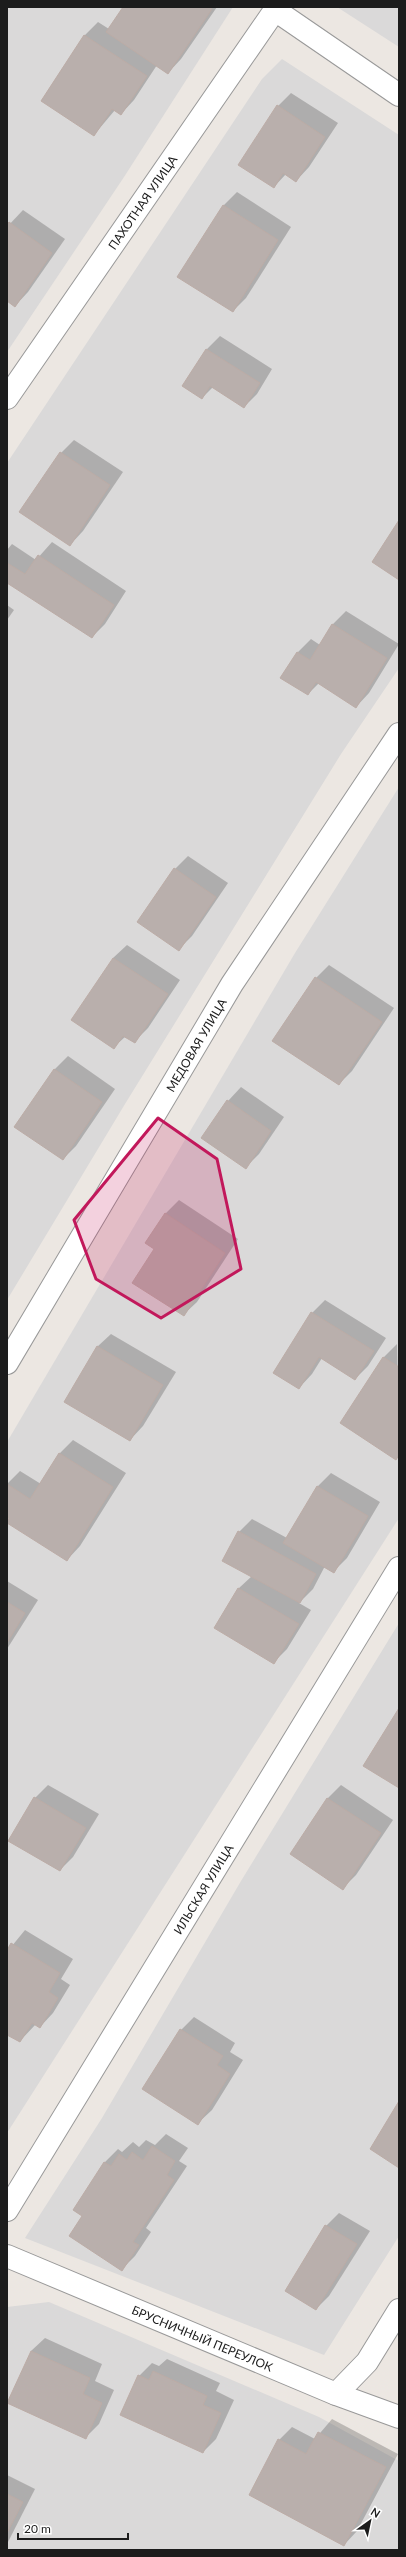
<svg xmlns="http://www.w3.org/2000/svg" width="406" height="2557" viewBox="0 0 406 2557" font-family="Lato,sans-serif">
  <style>
    .residential { fill: #dad9d9 }
    .shadow { fill: #0003 }
    .building { fill: #b9afac; stroke: #bcaca6 }
    .lines { fill: none; stroke-linecap: round; stroke-linejoin: round }
    .street-casing { stroke: #999; stroke-width: 24 }
    .street { stroke: #fff; stroke-width: 22 }
    .marked { fill: #c2185b; fill-opacity: 0.2; stroke: #c2185b; stroke-width: 3; stroke-linejoin: round }
    .labels { text-anchor: middle; dominant-baseline: central; stroke-width: 3; stroke-linejoin: round; paint-order: stroke }
    .street-label { font-size: 12px; fill: #1c1c1c; stroke: #fff }
  </style>
  <rect width="100%" height="100%" fill="#ece7e2"/>
  <g class="residential">
    <polygon points="7,7 233,7 124,177 7,352"/>
    <polygon points="337,7 399,7 399,47"/>
    <polygon points="282,59 399,135 399,668 341,754 125,1104 7,1300 7,463 262,79"/>
    <polygon points="399,787 399,1518 7,2133 7,1442 295,953"/>
    <polygon points="399,1623 399,2236 324,2355 25,2238 102,2118 241,1881"/>
    <polygon points="49,2302 319,2417 399,2461 399,2550 7,2550 7,2307"/>
  </g>
  <g class="shadow">
    <polygon points="124,7 217,7 181,59 168,73 157,65 134,100 121,114 115,110 94,135 42,100 85,35 98,22 109,29"/>
    <polygon points="291,93 338,123 309,167 296,181 286,174 274,187 278,106"/>
    <polygon points="237,192 291,227 246,298 233,311 179,277 224,205"/>
    <polygon points="23,210 65,239 28,292 15,306 7,300 7,227"/>
    <polygon points="220,336 272,369 257,394 244,407 213,387 202,398 183,386 207,349"/>
    <polygon points="74,440 123,472 83,531 70,545 61,453"/>
    <polygon points="52,542 126,591 105,624 92,637 7,582 7,550 12,544 36,560"/>
    <polygon points="7,605 14,610 7,620"/>
    <polygon points="346,611 399,644 369,693 356,707 319,683 308,694 298,652 311,639 320,645 333,624"/>
    <polygon points="188,856 228,883 192,936 179,949 175,869"/>
    <polygon points="127,945 180,980 148,1028 134,1042 126,1036 114,1047 113,958"/>
    <polygon points="329,965 394,1008 352,1071 339,1084 316,978"/>
    <polygon points="68,1056 115,1089 76,1146 63,1159 16,1126 55,1069"/>
    <polygon points="241,1087 284,1117 259,1154 245,1168 228,1101"/>
    <polygon points="179,1200 238,1239 197,1302 183,1315 155,1248 146,1242 166,1213"/>
    <polygon points="325,1300 386,1338 368,1366 355,1379 322,1358 312,1374 299,1388 312,1313"/>
    <polygon points="111,1334 176,1372 143,1426 130,1440 97,1347"/>
    <polygon points="397,1344 399,1455 396,1459 342,1423 384,1357"/>
    <polygon points="73,1440 126,1473 80,1546 67,1560 7,1516 7,1484 20,1471 41,1484 60,1453"/>
    <polygon points="331,1473 380,1502 347,1558 334,1571 325,1566 313,1589 299,1603 311,1610 287,1649 274,1662 216,1627 239,1588 252,1576 239,1532 252,1519 287,1538 318,1486"/>
    <polygon points="7,1581 38,1600 7,1649"/>
    <polygon points="48,1785 99,1814 73,1857 60,1870 35,1798"/>
    <polygon points="341,1785 393,1820 356,1875 343,1888 291,1854 328,1798"/>
    <polygon points="25,1930 73,1959 61,1979 70,1985 53,2013 40,2027 36,2024 20,2041 7,2033 7,1952"/>
    <polygon points="194,2017 235,2043 230,2052 243,2060 212,2110 198,2123 181,2030"/>
    <polygon points="166,2134 188,2148 179,2161 187,2166 146,2228 151,2232 135,2256 122,2269 83,2216 74,2210 105,2162 118,2149 122,2152 133,2142 139,2147 146,2140 155,2145"/>
    <polygon points="339,2213 370,2231 329,2296 316,2309 326,2226"/>
    <polygon points="45,2338 102,2364 95,2381 114,2390 99,2424 86,2437 31,2351"/>
    <polygon points="167,2359 220,2383 216,2391 234,2400 216,2439 203,2452 139,2376 152,2363 159,2366"/>
    <polygon points="332,2419 398,2454 357,2531 344,2545 279,2440 292,2427 315,2439"/>
    <polygon points="7,2475 35,2489 7,2544"/>
  </g>
  <g class="building">
    <polygon points="123,7 210,7 212,9 168,74 106,32"/>
    <polygon points="84,35 147,76 121,115 112,109 94,136 41,101"/>
    <polygon points="277,105 325,137 296,182 283,173 274,188 238,165"/>
    <polygon points="223,205 278,240 233,312 177,277"/>
    <polygon points="9,222 52,253 15,307 7,301 7,225"/>
    <polygon points="206,349 260,383 244,408 210,386 202,399 182,386"/>
    <polygon points="60,452 110,485 70,546 19,512"/>
    <polygon points="399,520 399,580 372,562"/>
    <polygon points="38,555 114,605 92,638 7,583 7,563 25,574"/>
    <polygon points="332,624 387,658 356,708 316,682 308,695 280,678 297,652 310,660"/>
    <polygon points="174,868 216,897 179,951 137,922"/>
    <polygon points="113,958 168,994 135,1043 123,1036 114,1049 71,1020"/>
    <polygon points="315,977 382,1022 339,1085 272,1041"/>
    <polygon points="54,1069 102,1102 63,1160 14,1127"/>
    <polygon points="227,1100 271,1131 246,1169 201,1138"/>
    <polygon points="165,1213 225,1253 184,1316 132,1283 154,1249 145,1243"/>
    <polygon points="311,1312 374,1351 355,1380 319,1357 299,1389 273,1373"/>
    <polygon points="97,1346 163,1385 130,1441 64,1402"/>
    <polygon points="383,1357 399,1367 399,1455 396,1460 340,1423"/>
    <polygon points="59,1453 113,1487 67,1561 7,1523 9,1518 7,1517 7,1484 30,1499"/>
    <polygon points="317,1486 368,1516 334,1573 283,1543"/>
    <polygon points="238,1531 316,1574 300,1603 222,1561"/>
    <polygon points="238,1588 299,1624 274,1664 214,1628"/>
    <polygon points="7,1602 25,1613 7,1643"/>
    <polygon points="399,1708 399,1788 363,1766"/>
    <polygon points="34,1797 86,1828 60,1871 8,1841"/>
    <polygon points="327,1798 381,1833 343,1890 290,1854"/>
    <polygon points="11,1943 60,1973 49,1992 58,1998 40,2028 32,2023 20,2042 7,2035 7,1950"/>
    <polygon points="180,2029 223,2056 217,2065 230,2074 198,2125 142,2089"/>
    <polygon points="399,2101 399,2168 370,2149"/>
    <polygon points="152,2146 175,2161 167,2175 174,2180 133,2242 139,2245 122,2271 69,2236 82,2216 73,2210 104,2162 111,2166 119,2154 127,2160 132,2152 143,2160"/>
    <polygon points="325,2225 357,2244 316,2310 285,2291"/>
    <polygon points="31,2351 90,2378 83,2394 102,2403 86,2439 7,2403"/>
    <polygon points="153,2371 207,2396 203,2405 221,2413 203,2453 120,2415 138,2375 149,2380"/>
    <polygon points="318,2432 386,2467 344,2546 249,2495 278,2439 306,2454"/>
    <polygon points="7,2494 23,2502 7,2533"/>
  </g>
  <g class="lines">
    <g class="street-casing">
      <g id="street">
        <polyline points="275,10 399,95"/>
        <path id="s1" d="M7,398l270,-391"/>
        <path id="s2" d="M7,1363l225,-379 167,-250"/>
        <path id="s3" d="M7,2210l392,-642"/>
        <path id="s4" d="M7,2256l329,138 63,23"/>
        <polyline points="336,2394 367,2362 399,2310"/>
      </g>
    </g>
    <use href="#street" class="street"/>
  </g>
  <path class="marked" d="M158,1118l59,41 24,110 -80,49 -65,-39 -22,-59z"/>
  <g class="labels">
    <g class="street-label">
      <text stroke="none"><textPath href="#s1" startOffset="238">ПАХОТНАЯ УЛИЦА</textPath></text>
      <text stroke="none"><textPath href="#s2" startOffset="370">МЕДОВАЯ УЛИЦА</textPath></text>
      <text stroke="none"><textPath href="#s3" startOffset="376">ИЛЬСКАЯ УЛИЦА</textPath></text>
      <text stroke="none"><textPath href="#s4" startOffset="212">БРУСНИЧНЫЙ ПЕРЕУЛОК</textPath></text>
    </g>
  </g>
  <rect width="406" height="2557" fill="none" stroke="#1c1c1c" stroke-width="16"/>
  <g transform="translate(370 2521) rotate(33)" stroke="#ffffff" stroke-width="3" paint-order="stroke">
  <path d="M0-3L7 15L0 10L-7 15Z" fill="#1c1c1c"/>
  <text y="-6" font-size="11" font-weight="bold" text-anchor="middle" fill="#1c1c1c">N</text>
  </g>
  <path d="M18 2533v6h110v-6" fill="none" stroke="#1c1c1c" stroke-width="2"/>
  <text x="24" y="2533" font-size="12" fill="#1c1c1c" stroke="#ffffff" stroke-width="3" paint-order="stroke">20 m</text>
</svg>
